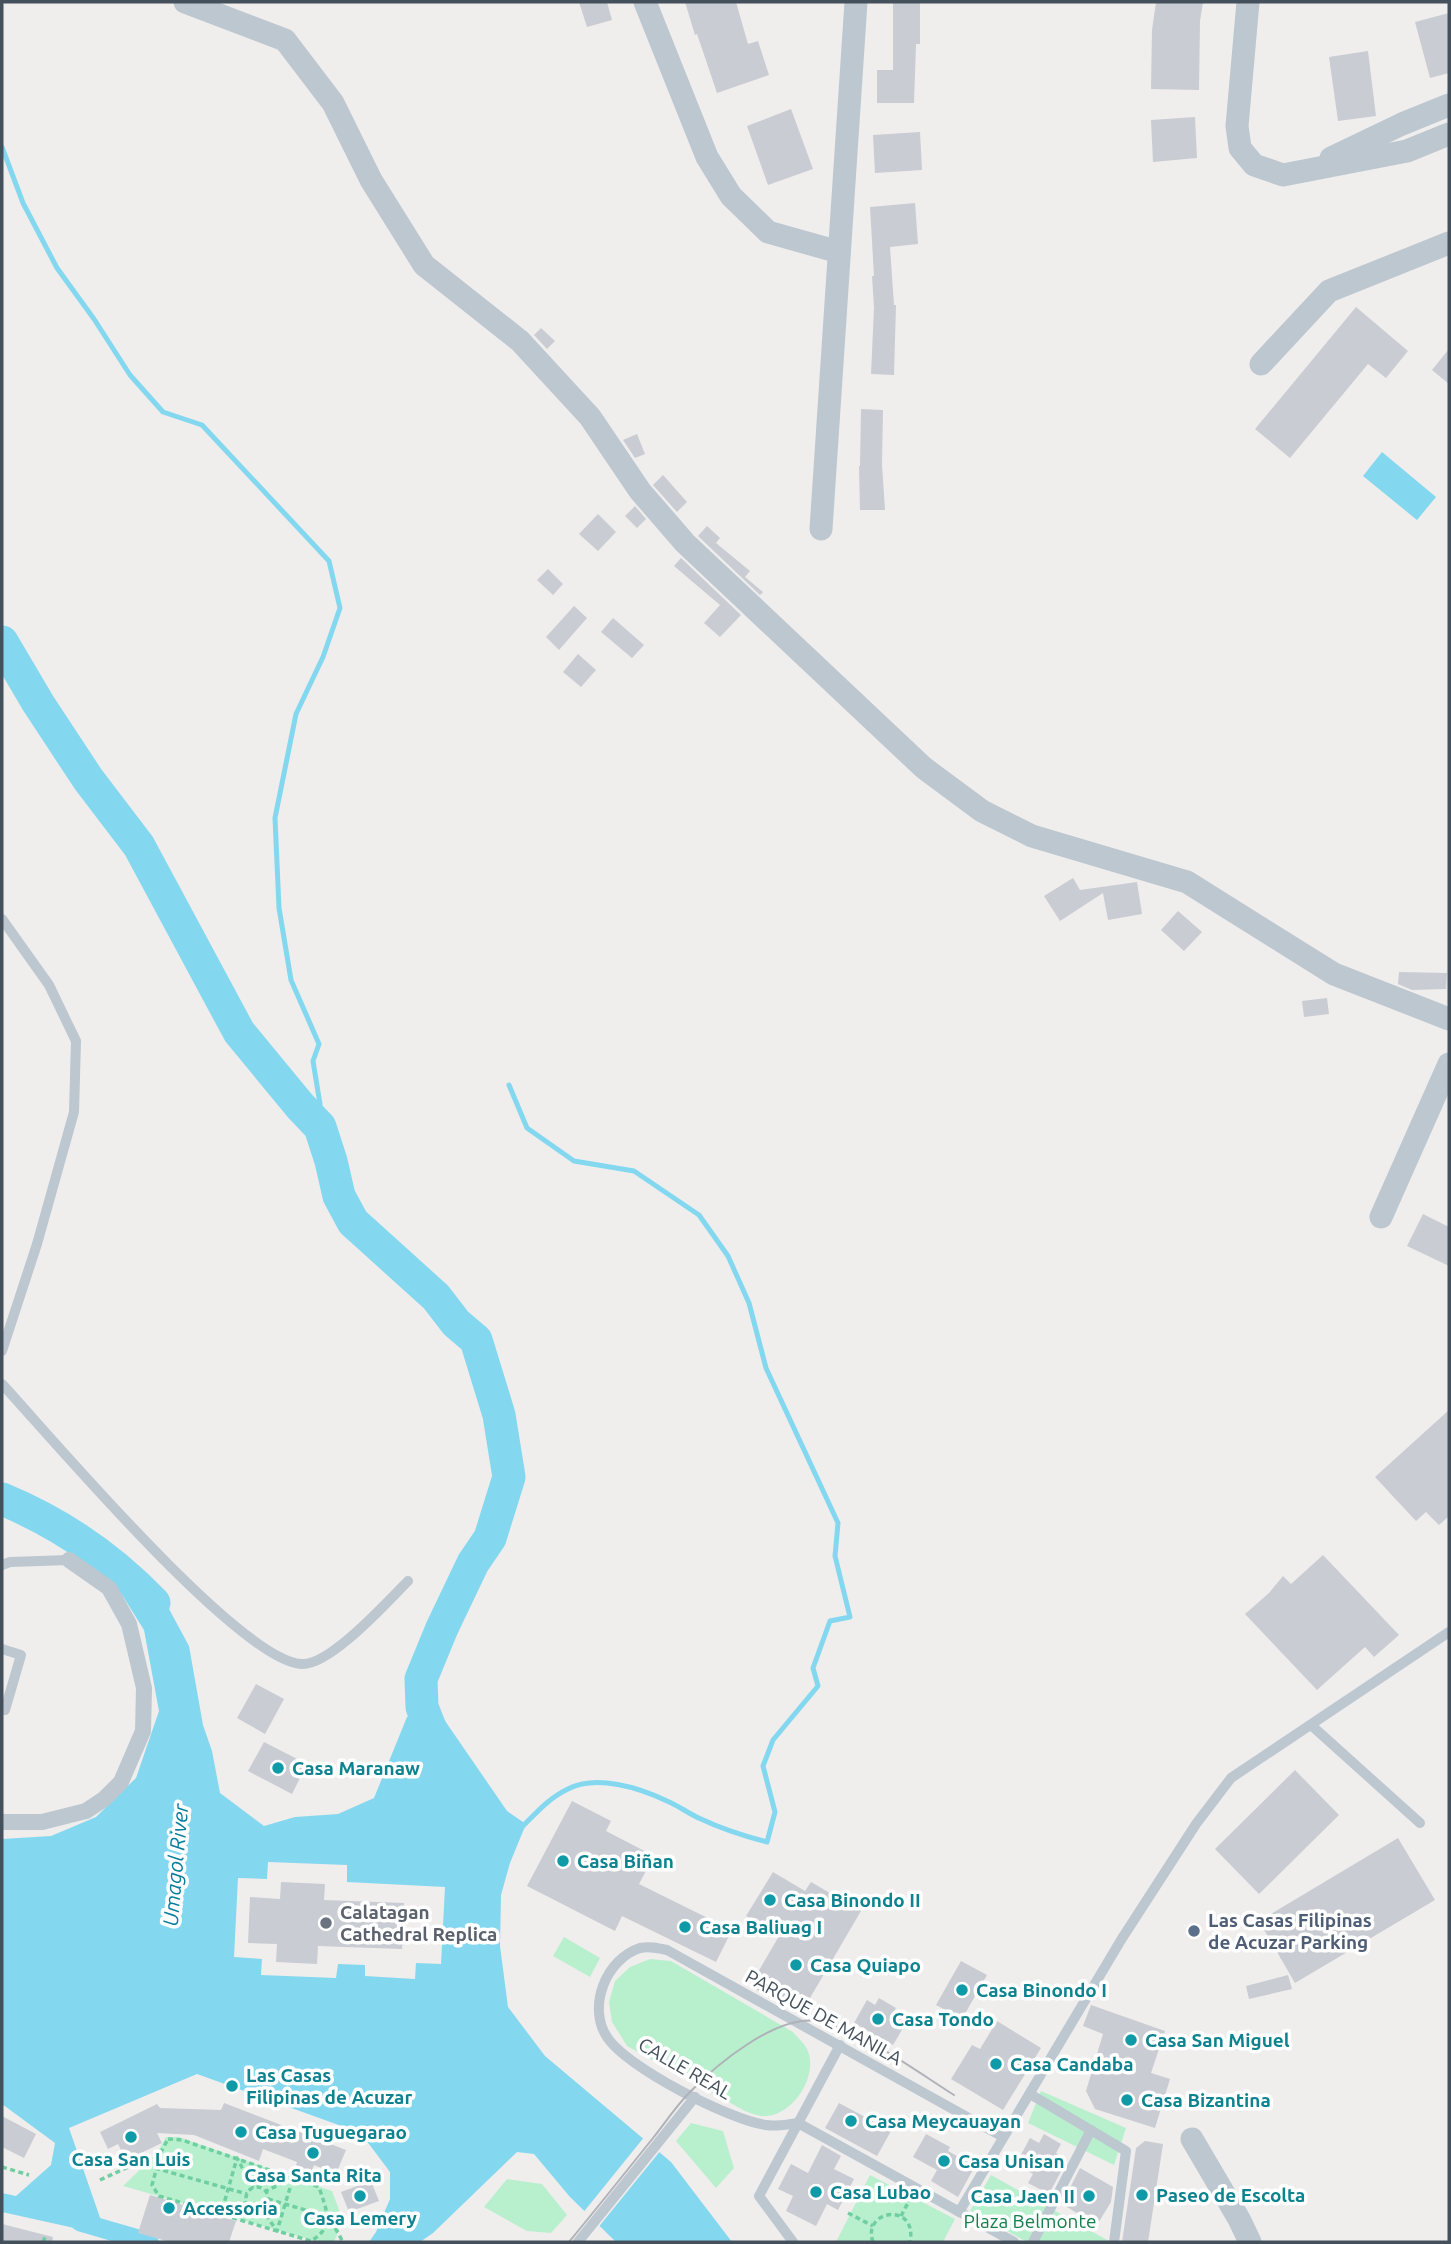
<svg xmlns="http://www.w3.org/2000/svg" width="1451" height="2244" viewBox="0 0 1451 2244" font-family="Ubuntu,sans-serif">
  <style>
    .green { fill: #b8f0ce }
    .water { fill: #83d8ef; fill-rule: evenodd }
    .pier { fill: #f0eded }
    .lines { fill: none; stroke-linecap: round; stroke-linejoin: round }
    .stream { stroke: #83d8ef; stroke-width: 5 }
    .canal { stroke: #83d8ef; stroke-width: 19 }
    .river { stroke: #83d8ef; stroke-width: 33 }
    .building { fill: #c9ccd2 }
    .path { stroke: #6fcfa1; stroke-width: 3.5; stroke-dasharray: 5 3.5; stroke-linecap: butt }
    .service { stroke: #bcc7d0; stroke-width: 10 }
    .pedestrian { stroke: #bcc7d0; stroke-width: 16 }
    .minor { stroke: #bcc7d0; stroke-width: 23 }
    .tram { stroke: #afb2b8; stroke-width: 2 }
    .culture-dot { fill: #0f9aa8; stroke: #fff; stroke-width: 2.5 }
    .worship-dot { fill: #6b7280; stroke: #fff; stroke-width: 2.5 }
    .service-dot { fill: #5c6f8a; stroke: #fff; stroke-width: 2.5 }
    .labels { text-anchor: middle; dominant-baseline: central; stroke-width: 7; stroke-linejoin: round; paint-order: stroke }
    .culture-label { font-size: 19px; font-weight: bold; fill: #0d838f; stroke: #fff; text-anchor: start }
    .worship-label { font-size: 19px; font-weight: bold; fill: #5b616d; stroke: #fff; text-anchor: start }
    .service-label { font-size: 19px; font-weight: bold; fill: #4e5e75; stroke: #fff; text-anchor: start }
    .street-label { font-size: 19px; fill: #44505b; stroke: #fff }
    .park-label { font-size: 19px; fill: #137f4a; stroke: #fff }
    .water-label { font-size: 21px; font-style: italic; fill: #077c9c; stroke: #fff }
  </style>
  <rect width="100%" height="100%" fill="#f0eded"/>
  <g class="green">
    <polygon points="564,1937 600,1958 590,1977 553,1956"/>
    <path d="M650,1959l21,2 122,71c4,5 11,11 14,17 13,27 -16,70 -46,67 -5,-1 -11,-3 -16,-5l-118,-65 -15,-24 -3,-20 6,-21 15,-14z"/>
    <polygon points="1041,2091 1126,2128 1114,2165 1028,2123"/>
    <polygon points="691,2123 723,2131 734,2168 716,2188 676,2141"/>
    <polygon points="166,2137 179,2137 332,2191 343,2220 334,2242 319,2242 123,2186 157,2153"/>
    <polygon points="870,2175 955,2219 943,2242 836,2242"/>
    <polygon points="991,2175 1109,2241 1109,2242 1027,2242 970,2211"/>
    <polygon points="507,2179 542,2184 567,2215 551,2233 527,2231 484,2207"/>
  </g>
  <g class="water">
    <polygon points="1382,452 1436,497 1417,520 1363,476"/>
    <path d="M126,1567l26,17 10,12 27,50 14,79 9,26 8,42 44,33 31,-9 43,-3 36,-16 33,-81 23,-18 77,112 19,13 -16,39 -9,32 -1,51 8,61 37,49 126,106 61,80h-116l-46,-45 -36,-43 -17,-2 -84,81 -13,9h-51l7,-10 14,-33v-27l-21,-28 -22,-16 -150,-54 -128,54 37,107 -104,-23v-19l14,3 35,-31 4,-22 -53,-39v-265l49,-3 45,-19 40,-39 23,-67 -15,-81 -30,-48zM268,1862l79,3v17l98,5 -4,77 -25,-1 -1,16 -50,-3v-11l-27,-1 -2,14 -75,-3 1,-16 -28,-2 4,-79 29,1z"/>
  </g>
  <polygon class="pier" points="645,2136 661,2150 597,2229 582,2214"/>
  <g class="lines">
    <g class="stream">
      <polyline points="2,147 23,203 57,268 94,319 130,375 163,412 202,425 329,561 340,608 323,657 296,714 275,818 279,908 291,980 319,1044 313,1061 320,1104 320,1127"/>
      <path d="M509,1085l18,43 47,33 60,10 65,44 29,41 21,47 17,65 72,155 -3,33 15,61 -20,4 -17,47 5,18 -45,54 -10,26 12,46 -8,30c-23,-6 -45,-13 -66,-23 -12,-5 -22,-13 -34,-18 -27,-13 -71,-27 -99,-12 -19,9 -31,23 -46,38"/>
    </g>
    <polyline class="canal" points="80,2222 149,2242"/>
    <g class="river">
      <polyline points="2,642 38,703 88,779 139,846 239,1032 300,1106 320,1127 331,1161 339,1196 353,1222 436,1297 456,1323 476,1340 499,1415 509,1477 490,1538 473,1563 442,1628 421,1679 422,1707 438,1748"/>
      <path d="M2,1499c58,24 109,59 152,104"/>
    </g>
  </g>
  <g class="building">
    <polygon points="579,2 607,2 612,20 587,27"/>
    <polygon points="685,2 736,2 748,44 758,41 769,75 717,93 697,34 695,35"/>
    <polygon points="893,2 920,2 920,44 916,44 914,103 877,103 877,70 893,70"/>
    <polygon points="1156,2 1203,2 1200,21 1199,90 1151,89 1152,30"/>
    <polygon points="1449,13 1449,73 1430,78 1415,22"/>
    <polygon points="1368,51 1376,116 1338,121 1329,57"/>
    <polygon points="791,109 813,169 768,185 747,126"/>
    <polygon points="1195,117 1197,158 1153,162 1151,120"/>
    <polygon points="920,132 922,170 875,173 873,135"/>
    <polygon points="915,203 918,244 890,247 894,305 896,305 894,375 871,374 874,308 872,276 874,276 870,207"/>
    <polygon points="1356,307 1408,351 1386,378 1368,364 1290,458 1255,429"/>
    <polygon points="541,328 555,341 547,349 534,335"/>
    <polygon points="1449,349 1449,384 1432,370"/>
    <polygon points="861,409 883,410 882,465 885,510 860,510 859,466 860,466"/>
    <polygon points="637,434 645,454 635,458 623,440"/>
    <polygon points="663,475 687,502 677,512 653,485"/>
    <polygon points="635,506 646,519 637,528 625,516"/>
    <polygon points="598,514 616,532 598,551 579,534"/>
    <polygon points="707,526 720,538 716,543 750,571 745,577 763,592 760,595 698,536"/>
    <polygon points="681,558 741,615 720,637 704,623 720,605 674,566"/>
    <polygon points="548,569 563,584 553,595 537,580"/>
    <polygon points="574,606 587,618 559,650 546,637"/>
    <polygon points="613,618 644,645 632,658 601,632"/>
    <polygon points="578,654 596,670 581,687 563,672"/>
    <polygon points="1073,878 1080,890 1137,882 1142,914 1108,920 1103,893 1060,921 1044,896"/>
    <polygon points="1178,911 1202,932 1184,951 1161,930"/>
    <polygon points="1399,972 1447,973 1446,989 1412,990 1398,984"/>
    <polygon points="1327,998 1329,1014 1304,1017 1302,1001"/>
    <polygon points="1423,1214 1449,1227 1449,1266 1407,1246"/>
    <polygon points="1449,1410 1449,1516 1439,1525 1426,1512 1416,1521 1375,1477"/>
    <polygon points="1323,1555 1399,1635 1374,1657 1365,1647 1317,1690 1245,1614 1269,1593 1283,1576 1291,1584"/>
    <polygon points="256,1684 284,1699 265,1734 237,1718"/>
    <polygon points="264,1742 307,1764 292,1794 248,1771"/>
    <polygon points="1295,1770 1339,1815 1259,1894 1215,1849"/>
    <polygon points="572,1801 611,1821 606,1831 654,1856 639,1884 732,1930 716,1962 622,1916 615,1931 527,1886"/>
    <polygon points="1398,1838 1435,1900 1295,1983 1259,1921"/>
    <polygon points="773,1872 805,1891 811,1882 861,1911 800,2015 750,1986 779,1936 746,1916"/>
    <polygon points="281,1882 325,1884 324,1900 404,1903 402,1949 318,1946 317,1964 276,1962 277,1944 248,1943 250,1897 280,1899"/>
    <polygon points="961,1961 987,1975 962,2019 936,2005"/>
    <polygon points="1288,1975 1292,1989 1249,1999 1246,1986"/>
    <polygon points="879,1998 896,2008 892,2015 906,2023 893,2045 854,2023 867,2000 875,2005"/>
    <polygon points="1091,2005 1165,2031 1151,2073 1170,2079 1155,2128 1095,2109 1086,2091 1103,2034 1083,2026"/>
    <polygon points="997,2021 1041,2048 1003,2110 951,2079 972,2045 980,2049"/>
    <polygon points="224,2103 346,2150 336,2174 314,2165 309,2178 294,2172 297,2162 263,2149 259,2161 194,2135 157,2133 162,2143 126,2160 118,2144 108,2149 100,2132 157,2104 160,2108 221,2110"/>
    <polygon points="839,2103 891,2131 877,2156 825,2128"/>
    <polygon points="2,2116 36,2134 24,2158 2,2147"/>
    <polygon points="926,2134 950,2147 948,2151 975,2166 958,2197 931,2181 937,2170 913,2157"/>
    <polygon points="1044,2134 1061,2144 1056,2153 1067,2160 1049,2194 1028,2183 1033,2174 1016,2164 1030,2138 1039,2143"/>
    <polygon points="1145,2141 1163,2144 1148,2242 1122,2242 1136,2148"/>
    <polygon points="822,2145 841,2156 834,2169 854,2179 838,2210 827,2204 816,2226 786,2211 793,2196 778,2189 791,2164 808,2173"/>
    <polygon points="1080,2168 1113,2187 1111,2202 1097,2225 1062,2204"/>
    <polygon points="371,2181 379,2201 349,2212 341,2192"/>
    <polygon points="150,2195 236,2221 229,2242 170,2242 138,2233"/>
    <polygon points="2,2224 53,2237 52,2242 2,2242"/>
  </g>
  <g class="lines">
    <g class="path">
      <path d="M168,2139l14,1 137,47c7,23 17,39 -8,54l-152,-45 -7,-11 9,-33z"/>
      <polyline points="2,2167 29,2175"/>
      <polyline points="100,2180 137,2163 247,2194"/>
      <circle cx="257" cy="2198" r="11"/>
      <polyline points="268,2199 329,2217 343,2242"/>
      <polyline points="247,2202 221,2214 237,2158 253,2188"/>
      <polyline points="261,2208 277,2231 293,2178 266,2191"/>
      <polyline points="848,2213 873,2226"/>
      <polyline points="901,2216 910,2199"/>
      <polyline points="43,2242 45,2237"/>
      <path d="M873,2242c-12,-32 45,-41 37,0"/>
    </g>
    <g class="service">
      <polyline points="2,919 49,985 76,1041 74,1112 37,1244 2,1351"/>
      <path d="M2,1384c50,54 236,275 299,280 28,3 87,-63 107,-83"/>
      <polyline points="2,1565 10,1562 69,1560"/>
      <polyline points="2,1649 21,1655 5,1710 2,1709"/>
      <polyline points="1311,1725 1420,1823"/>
      <polyline points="1030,2094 1126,2151 1114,2242"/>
      <path d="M1003,2137l-336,-187c-9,-2 -18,-4 -27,-2 -34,11 -53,59 -33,89 20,31 123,83 159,88 10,2 22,-1 32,-2l216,119"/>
      <polyline points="959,2212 1121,1940 1196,1824 1231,1778 1449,1632"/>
      <polyline points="578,2242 695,2097"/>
      <polyline points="793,2242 759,2196 840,2045"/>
      <polyline points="1033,2242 1091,2130"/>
    </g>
    <polyline class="pedestrian" points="2,1822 42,1822 86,1811 104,1799 121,1782 143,1731 144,1688 129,1624 109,1588 69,1560"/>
    <g class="minor">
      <polyline points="185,2 285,40 333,103 371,180 424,265 520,341 590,417 640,491 685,543 924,768 982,811 1032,836 1187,882 1334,974 1449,1019"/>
      <polyline points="645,2 707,157 731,196 768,232 839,252"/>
      <polyline points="1248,2 1237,126 1240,148 1254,165 1283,175 1407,151 1449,134"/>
      <polyline points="1331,158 1402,124 1449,105"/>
      <polyline points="1261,364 1329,291 1449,243"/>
      <polyline points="821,529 856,2"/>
      <polyline points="1381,1217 1449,1064"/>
      <polyline points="1192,2139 1239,2219 1250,2242"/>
    </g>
    <path class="tram" d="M569,2242c28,-34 56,-69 84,-104 12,-15 23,-32 37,-46 27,-28 86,-77 127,-71 40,6 102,52 137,74"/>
  </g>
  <g class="culture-dot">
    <circle cx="278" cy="1768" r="7"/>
    <circle cx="563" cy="1861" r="7"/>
    <circle cx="770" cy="1900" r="7"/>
    <circle cx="685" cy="1927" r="7"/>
    <circle cx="796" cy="1965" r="7"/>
    <circle cx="962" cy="1990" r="7"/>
    <circle cx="878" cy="2019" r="7"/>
    <circle cx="1131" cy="2040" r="7"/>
    <circle cx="996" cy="2064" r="7"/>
    <circle cx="232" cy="2086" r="7"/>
    <circle cx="1127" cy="2100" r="7"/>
    <circle cx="851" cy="2121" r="7"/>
    <circle cx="241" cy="2132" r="7"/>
    <circle cx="131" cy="2137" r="7"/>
    <circle cx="313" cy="2153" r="7"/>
    <circle cx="944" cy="2161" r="7"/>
    <circle cx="816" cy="2192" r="7"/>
    <circle cx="1142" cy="2195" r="7"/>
    <circle cx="360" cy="2196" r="7"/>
    <circle cx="1089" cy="2196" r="7"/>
    <circle cx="169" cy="2208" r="7"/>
  </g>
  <circle class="worship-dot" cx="326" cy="1923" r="7"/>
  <circle class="service-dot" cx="1194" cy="1931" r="7"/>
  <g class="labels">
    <g class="culture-label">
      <text x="292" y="1768">Casa Maranaw</text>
      <text x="577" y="1861">Casa Biñan</text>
      <text x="784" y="1900">Casa Binondo II</text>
      <text x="699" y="1927">Casa Baliuag I</text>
      <text x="810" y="1965">Casa Quiapo</text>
      <text x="976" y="1990">Casa Binondo I</text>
      <text x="892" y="2019">Casa Tondo</text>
      <text x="1145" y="2040">Casa San Miguel</text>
      <text x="1010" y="2064">Casa Candaba</text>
      <text x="246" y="2075">Las Casas<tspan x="246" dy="22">Filipinas de Acuzar</tspan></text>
      <text x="1141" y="2100">Casa Bizantina</text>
      <text x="865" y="2121">Casa Meycauayan</text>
      <text x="255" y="2132">Casa Tuguegarao</text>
      <text x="131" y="2159" text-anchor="middle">Casa San Luis</text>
      <text x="958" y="2161">Casa Unisan</text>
      <text x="313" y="2175" text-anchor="middle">Casa Santa Rita</text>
      <text x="830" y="2192">Casa Lubao</text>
      <text x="1156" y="2195">Paseo de Escolta</text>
      <text x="1075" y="2196" text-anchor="end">Casa Jaen II</text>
      <text x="183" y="2208">Accessoria</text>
      <text x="360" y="2218" text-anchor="middle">Casa Lemery</text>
    </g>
    <g class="worship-label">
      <text x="340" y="1912">Calatagan<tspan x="340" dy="22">Cathedral Replica</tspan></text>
    </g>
    <g class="service-label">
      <text x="1208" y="1920">Las Casas Filipinas<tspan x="1208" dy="22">de Acuzar Parking</tspan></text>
    </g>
    <g class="street-label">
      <text transform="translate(824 2017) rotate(29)">PARQUE DE MANILA</text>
      <text transform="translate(685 2068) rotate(30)">CALLE REAL</text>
    </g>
    <g class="park-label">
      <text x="1030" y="2221">Plaza Belmonte</text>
    </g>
    <g class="water-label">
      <text transform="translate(175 1865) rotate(-85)">Umagol River</text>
    </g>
  </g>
  <rect width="1451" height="2244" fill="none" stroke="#44505b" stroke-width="7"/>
</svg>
